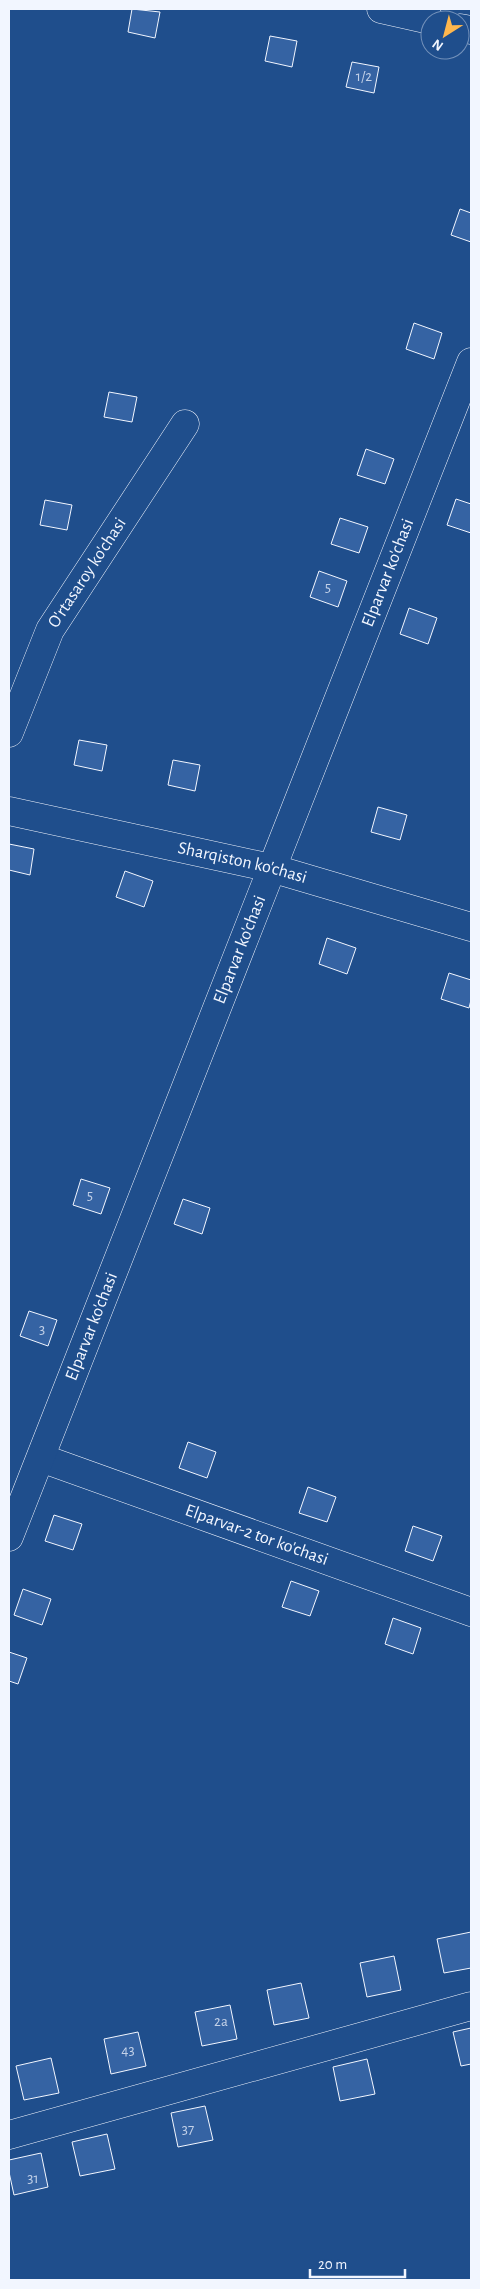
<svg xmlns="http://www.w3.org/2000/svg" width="480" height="2289" viewBox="0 0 480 2289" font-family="'Alegreya Sans',sans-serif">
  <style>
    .building { fill: #3563a3; stroke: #f2f6ff }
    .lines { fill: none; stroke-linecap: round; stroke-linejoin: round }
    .minor-casing { stroke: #f2f6ff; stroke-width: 29 }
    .primary-casing { stroke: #f2f6ff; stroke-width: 29 }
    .minor { stroke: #1f4e8c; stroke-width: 28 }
    .primary { stroke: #1f4e8c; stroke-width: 28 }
    .labels { text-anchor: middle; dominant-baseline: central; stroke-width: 4; stroke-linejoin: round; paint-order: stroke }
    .number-label { font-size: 15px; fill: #c3d1e8 }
    .street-label { font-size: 18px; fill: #f2f6ff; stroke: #1f4e8c }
  </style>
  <rect width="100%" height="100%" fill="#1f4e8c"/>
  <g class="building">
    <polygon points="132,9 160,12 155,38 128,32"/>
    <polygon points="270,36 297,41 292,67 265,61"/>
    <polygon points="352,62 379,67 374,93 346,87"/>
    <polygon points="460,209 471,213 471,242 451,235"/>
    <polygon points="414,323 442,333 434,359 406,349"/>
    <polygon points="109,392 137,397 132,422 104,417"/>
    <polygon points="366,449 394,459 385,484 357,475"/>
    <polygon points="456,499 471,504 471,533 447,525"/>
    <polygon points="45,500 72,505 67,530 40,525"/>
    <polygon points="340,518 368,527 359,553 331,544"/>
    <polygon points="319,571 347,581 338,607 310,597"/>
    <polygon points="409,608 437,618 428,644 400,634"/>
    <polygon points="79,740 107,745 102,771 74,765"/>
    <polygon points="173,760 200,765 195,791 168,785"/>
    <polygon points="378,807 407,815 400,840 371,832"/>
    <polygon points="9,844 34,849 30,875 9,870"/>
    <polygon points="125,871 153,881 144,907 116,897"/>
    <polygon points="327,938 356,948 347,974 319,964"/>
    <polygon points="449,973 471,980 471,1000 469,1008 441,999"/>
    <polygon points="81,1179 110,1188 101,1214 73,1205"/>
    <polygon points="183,1199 210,1208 202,1234 174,1224"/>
    <polygon points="29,1311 57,1320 48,1346 20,1336"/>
    <polygon points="188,1442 216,1452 207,1478 179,1468"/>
    <polygon points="308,1487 336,1497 327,1522 299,1513"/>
    <polygon points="54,1515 82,1524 73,1550 45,1541"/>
    <polygon points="413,1526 442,1536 433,1561 405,1551"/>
    <polygon points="291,1581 319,1591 310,1616 282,1607"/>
    <polygon points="23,1589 51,1599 42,1625 14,1615"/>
    <polygon points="393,1618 421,1628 413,1654 385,1644"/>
    <polygon points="9,1652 27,1658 18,1684 9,1681"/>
    <polygon points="471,1932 471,1968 444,1973 437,1939"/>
    <polygon points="394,1956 401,1990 367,1997 360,1963"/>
    <polygon points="301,1983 309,2018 274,2025 267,1990"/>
    <polygon points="230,2005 237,2039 202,2046 195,2012"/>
    <polygon points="471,2028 471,2064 461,2066 453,2032"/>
    <polygon points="138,2032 146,2066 111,2074 104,2039"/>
    <polygon points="51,2058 59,2093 24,2100 16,2066"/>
    <polygon points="367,2059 375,2094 340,2101 333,2067"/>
    <polygon points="205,2106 213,2140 178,2147 171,2113"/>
    <polygon points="107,2134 115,2169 80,2176 72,2142"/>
    <polygon points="41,2153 48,2187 14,2195 9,2172 9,2160"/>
  </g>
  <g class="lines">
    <g class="minor-casing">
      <g id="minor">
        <path id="s1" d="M9,733l41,-103 135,-206"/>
        <path id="s2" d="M9,811l262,57 200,59"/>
        <path id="s3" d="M41,1458l430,154"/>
        <path id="s4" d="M9,1537l462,-1175"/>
        <polyline points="9,2135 471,2006"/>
      </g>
    </g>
    <g class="primary-casing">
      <g id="primary">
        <polyline points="381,9 430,20"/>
        <polyline points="460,28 471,30"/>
      </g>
    </g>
    <use href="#minor" class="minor"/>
    <use href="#primary" class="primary"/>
  </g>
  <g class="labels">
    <g class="number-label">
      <text x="364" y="76">1/2</text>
      <text x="328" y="587">5</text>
      <text x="90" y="1195">5</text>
      <text x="42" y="1329">3</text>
      <text x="221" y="2021">2a</text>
      <text x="128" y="2050">43</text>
      <text x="188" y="2129">37</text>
      <text x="33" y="2178">31</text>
    </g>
    <g class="street-label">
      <text stroke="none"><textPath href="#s4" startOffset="1036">Elparvar ko'chasi</textPath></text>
      <text stroke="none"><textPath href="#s1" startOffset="179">O'rtasaroy ko'chasi</textPath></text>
      <text stroke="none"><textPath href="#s2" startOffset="239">Sharqiston ko'chasi</textPath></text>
      <text stroke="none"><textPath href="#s4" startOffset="631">Elparvar ko'chasi</textPath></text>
      <text stroke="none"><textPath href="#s4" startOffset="226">Elparvar ko'chasi</textPath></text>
      <text stroke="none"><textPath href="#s3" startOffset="229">Elparvar-2 tor ko'chasi</textPath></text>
    </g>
  </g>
  <rect width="480" height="2289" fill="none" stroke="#f2f6ff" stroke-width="20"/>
  <g transform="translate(445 35) rotate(216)"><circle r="24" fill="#1f4e8c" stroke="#7391ba"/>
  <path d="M0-4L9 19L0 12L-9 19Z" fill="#ffb74d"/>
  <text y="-8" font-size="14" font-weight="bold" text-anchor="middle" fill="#f2f6ff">N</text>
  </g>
  <path d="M310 2269v8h95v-8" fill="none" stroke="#f2f6ff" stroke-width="2.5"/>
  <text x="318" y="2269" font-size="15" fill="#f2f6ff" stroke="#1f4e8c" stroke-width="4" paint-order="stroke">20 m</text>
</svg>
